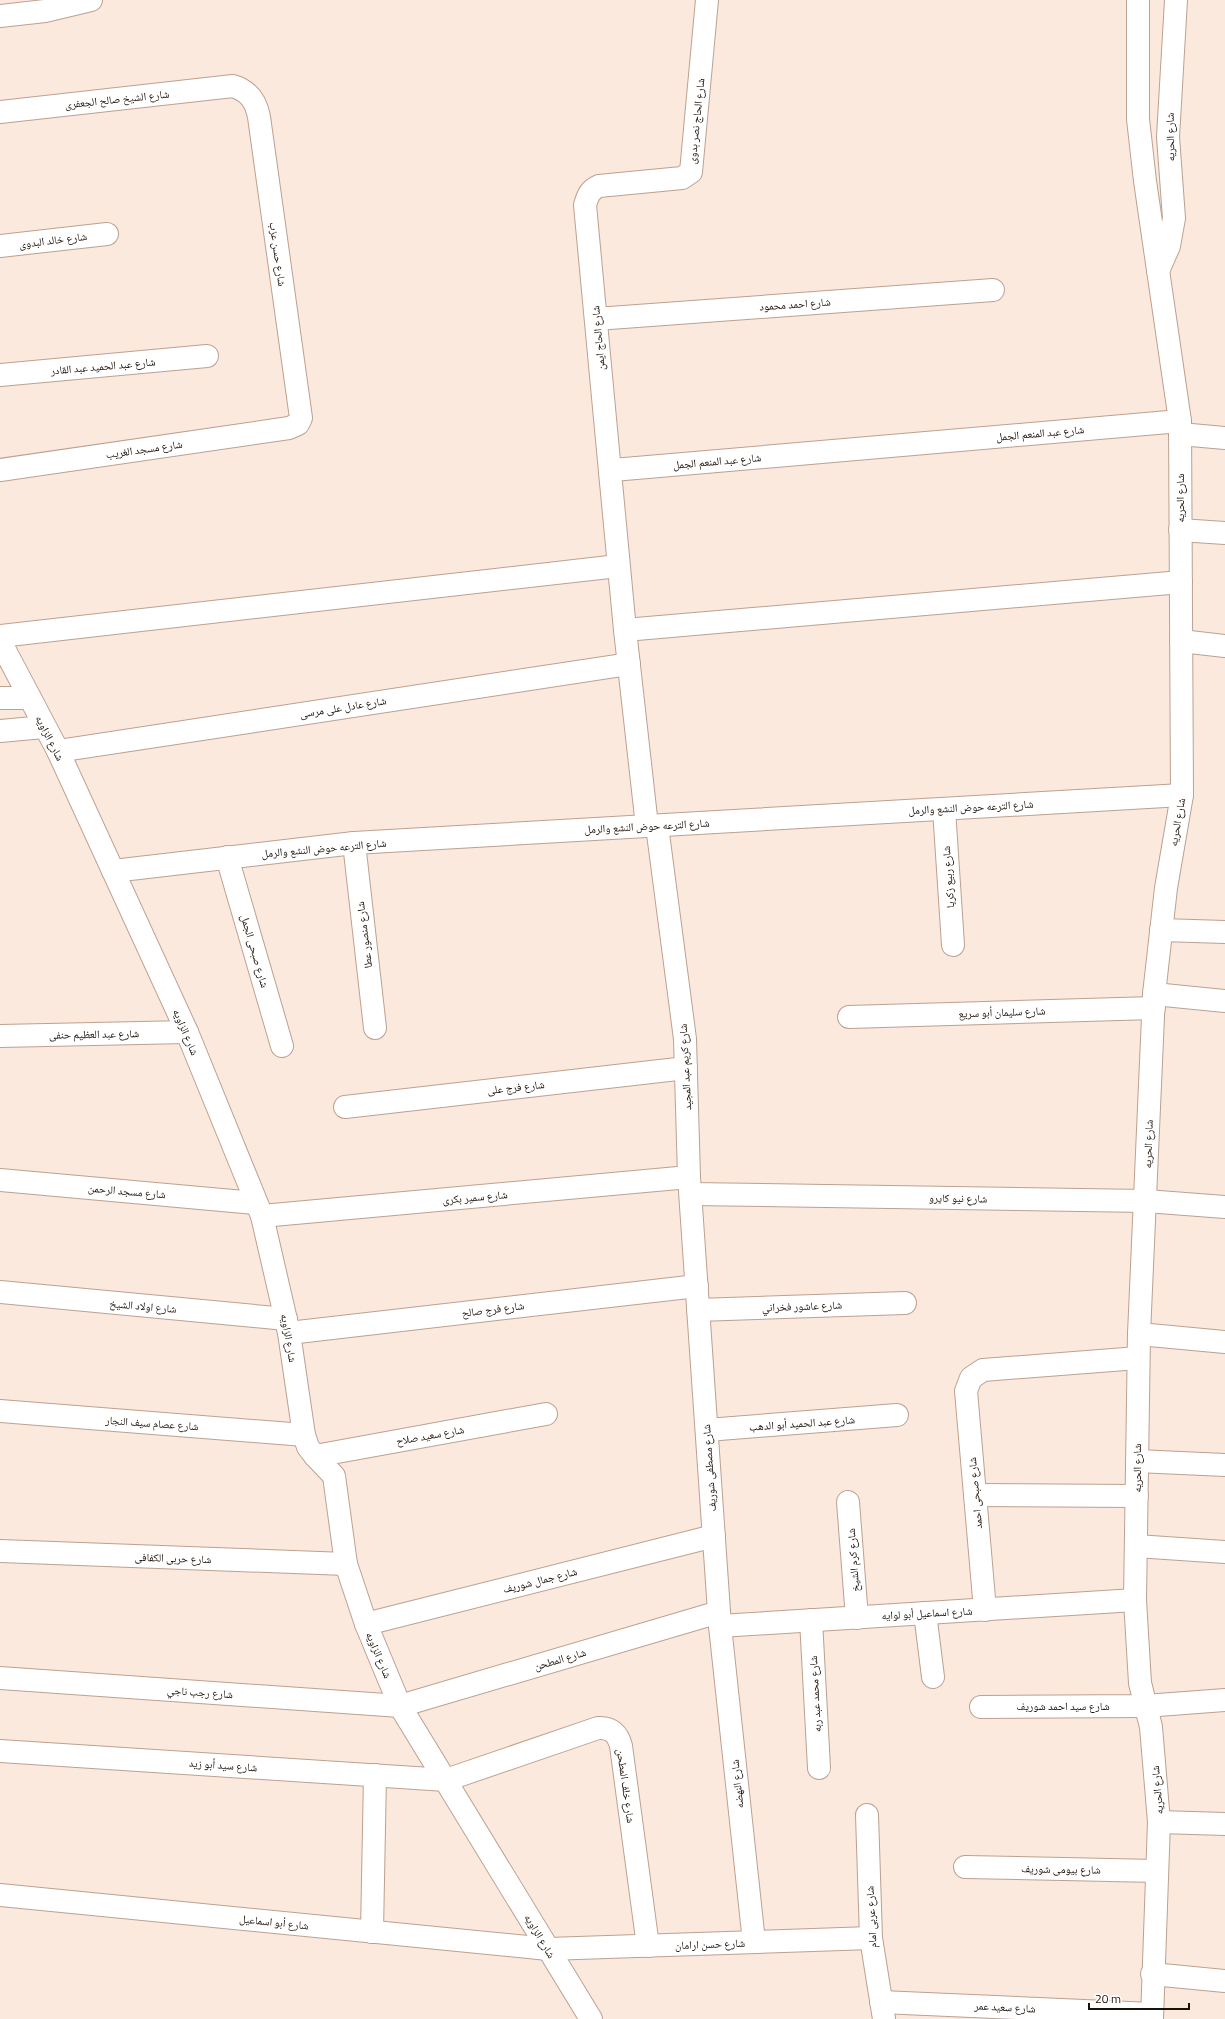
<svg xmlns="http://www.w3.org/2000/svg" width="1225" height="2019" viewBox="0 0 1225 2019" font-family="'Titillium Web','Noto Naskh Arabic',sans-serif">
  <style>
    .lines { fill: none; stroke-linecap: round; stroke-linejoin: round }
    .minor-casing { stroke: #bca190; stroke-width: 24 }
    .minor { stroke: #fff; stroke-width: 22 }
    .labels { text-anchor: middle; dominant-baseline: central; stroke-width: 3; stroke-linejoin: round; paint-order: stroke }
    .street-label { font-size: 11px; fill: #1a110a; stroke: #fff }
  </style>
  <rect width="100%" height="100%" fill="#fbe9de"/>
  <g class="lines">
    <g class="minor-casing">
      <g id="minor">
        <polyline points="1138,0 1138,119 1145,181 1180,421 1182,795 1166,888 1154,994 1139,1334 1135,1600 1140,1683 1151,1727 1159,1822 1152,2019"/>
        <polyline points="0,16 45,11 91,0"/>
        <path d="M0,112l233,-26c16,5 23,15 26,31l42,301 -3,6 -9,4 -289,42"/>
        <polyline points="0,246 107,234"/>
        <polyline points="1158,271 1169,246 1174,218 1168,137 1176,0"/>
        <polyline points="596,319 993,290"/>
        <polyline points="0,375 207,356"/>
        <polyline points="1180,434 1225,438"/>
        <path d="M610,472l-25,-267c3,-10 5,-15 14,-19l83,-8 9,-6 16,-172"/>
        <polyline points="1180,530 1225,533"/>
        <polyline points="625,630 1181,582"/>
        <polyline points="0,636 618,566"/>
        <polyline points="0,641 58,751 187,1032 262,1216 289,1333 304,1435 308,1447 315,1456 334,1476 346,1564 366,1624 400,1706 591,2019"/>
        <polyline points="1181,641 1225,646"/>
        <polyline points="0,698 30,698"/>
        <polyline points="0,731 44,727"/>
        <polyline points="58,751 629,664"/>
        <polyline points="944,809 953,945"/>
        <polyline points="647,826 625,630 610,472 613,470 1180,421"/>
        <polyline points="657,826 685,1039 689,1177 720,1626 754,1942"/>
        <polyline points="354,843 375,1028"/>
        <polyline points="227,857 282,1046"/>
        <polyline points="113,871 354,843 1182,795"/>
        <polyline points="1161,930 1225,932"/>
        <polyline points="1154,994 1225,1001"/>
        <polyline points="849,1017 1154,1008"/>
        <polyline points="0,1036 187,1032"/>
        <polyline points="345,1107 686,1068"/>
        <polyline points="0,1180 255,1203"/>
        <polyline points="691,1194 1146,1201 1225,1207"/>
        <polyline points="262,1216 689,1177"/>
        <polyline points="0,1292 286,1319"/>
        <polyline points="698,1310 905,1303"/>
        <polyline points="289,1333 697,1286"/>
        <polyline points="1139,1334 1225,1342"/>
        <polyline points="0,1411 304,1435"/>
        <polyline points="707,1430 897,1415"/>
        <polyline points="315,1456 546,1414"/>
        <polyline points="1137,1461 1225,1465"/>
        <polyline points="975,1495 1137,1496"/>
        <polyline points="848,1502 857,1618"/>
        <polyline points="1136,1546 1225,1552"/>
        <polyline points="0,1551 346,1564"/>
        <polyline points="985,1610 966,1391 971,1378 983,1370 1138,1358"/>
        <polyline points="925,1613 933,1677"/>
        <polyline points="811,1620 819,1768"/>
        <polyline points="366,1624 714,1536"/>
        <polyline points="720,1626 1135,1600"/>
        <polyline points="0,1678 400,1706 719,1612"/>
        <polyline points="981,1707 1145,1706 1225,1700"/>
        <path d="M0,1751l446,29 152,-52c13,-1 20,6 23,18l27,200"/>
        <polyline points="867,1815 871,1938 884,2019"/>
        <polyline points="1159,1822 1225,1824"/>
        <polyline points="965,1867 1157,1871"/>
        <polyline points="0,1895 548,1949 871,1938"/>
        <polyline points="372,1932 375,1775"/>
        <polyline points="1152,1974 1225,1981"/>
        <polyline points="881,2002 1152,2014"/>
      </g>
    </g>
    <use href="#minor" class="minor"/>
  </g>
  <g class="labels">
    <g class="street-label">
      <text transform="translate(117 99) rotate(-6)">شارع الشيخ صالح الجعفرى</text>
      <text transform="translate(696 121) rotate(-84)">شارع الحاج نصر بدوى</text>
      <text transform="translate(1170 137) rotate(-91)">شارع الحريه</text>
      <text transform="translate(53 240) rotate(-7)">شارع خالد البدوى</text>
      <text transform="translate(278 254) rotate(82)">شارع حسن عزب</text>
      <text transform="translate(795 304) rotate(-4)">شارع احمد محمود</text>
      <text transform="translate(598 338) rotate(-95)">شارع الحاج ايمن</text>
      <text transform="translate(103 366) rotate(-5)">شارع عبد الحميد عبد القادر</text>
      <text transform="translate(1040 433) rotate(-5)">شارع عبد المنعم الجمل</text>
      <text transform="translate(144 449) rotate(-8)">شارع مسجد الغريب</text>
      <text transform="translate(717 461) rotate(-5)">شارع عبد المنعم الجمل</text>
      <text transform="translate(1180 498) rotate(-90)">شارع الحريه</text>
      <text transform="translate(343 707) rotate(-9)">شارع عادل على مرسى</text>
      <text transform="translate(50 738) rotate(63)">شارع الزاويه</text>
      <text transform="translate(971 807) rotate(-3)">شارع الترعه حوض النشع والرمل</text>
      <text transform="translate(1177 822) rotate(-80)">شارع الحريه</text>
      <text transform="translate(647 826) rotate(-3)">شارع الترعه حوض النشع والرمل</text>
      <text transform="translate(324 848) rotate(-5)">شارع الترعه حوض النشع والرمل</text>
      <text transform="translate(948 877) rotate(-94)">شارع ربيع زكريا</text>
      <text transform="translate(364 935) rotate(-97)">شارع منصور عطا</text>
      <text transform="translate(255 951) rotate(74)">شارع صبحى الجمل</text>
      <text transform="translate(1002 1012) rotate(-2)">شارع سليمان أبو سريع</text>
      <text transform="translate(186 1032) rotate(67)">شارع الزاويه</text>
      <text transform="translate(94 1034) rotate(-1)">شارع عبد العظيم حنفى</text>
      <text transform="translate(685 1067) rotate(-93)">شارع كريم عبد المجيد</text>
      <text transform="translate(516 1087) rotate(-6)">شارع فرج على</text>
      <text transform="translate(1148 1144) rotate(-88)">شارع الحريه</text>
      <text transform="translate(127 1191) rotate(5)">شارع مسجد الرحمن</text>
      <text transform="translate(475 1197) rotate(-5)">شارع سمير بكرى</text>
      <text transform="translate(958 1198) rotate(1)">شارع نيو كايرو</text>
      <text transform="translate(143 1306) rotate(5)">شارع اولاد الشيخ</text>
      <text transform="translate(802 1306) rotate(-2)">شارع عاشور فخراني</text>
      <text transform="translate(493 1309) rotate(-7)">شارع فرج صالح</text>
      <text transform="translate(289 1338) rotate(80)">شارع الزاويه</text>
      <text transform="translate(152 1423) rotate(4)">شارع عصام سيف النجار</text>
      <text transform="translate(802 1423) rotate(-4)">شارع عبد الحميد أبو الدهب</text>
      <text transform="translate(430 1435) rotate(-10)">شارع سعيد صلاح</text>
      <text transform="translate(709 1468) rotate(-94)">شارع مصطفى شوريف</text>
      <text transform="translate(1137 1468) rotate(-90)">شارع الحريه</text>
      <text transform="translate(975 1493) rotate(-95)">شارع صبحى احمد</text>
      <text transform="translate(173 1558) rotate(2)">شارع حربى الكفافى</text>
      <text transform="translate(853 1560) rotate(-94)">شارع كرم الشيخ</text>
      <text transform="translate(540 1580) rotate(-14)">شارع جمال شوريف</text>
      <text transform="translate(927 1613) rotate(-3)">شارع اسماعيل أبو لوايه</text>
      <text transform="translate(379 1655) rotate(67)">شارع الزاويه</text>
      <text transform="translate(560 1659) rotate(-16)">شارع المطحن</text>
      <text transform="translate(200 1692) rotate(4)">شارع رجب ناجي</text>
      <text transform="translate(815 1694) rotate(-93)">شارع محمد عبد ربه</text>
      <text x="1063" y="1706">شارع سيد احمد شوريف</text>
      <text transform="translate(223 1765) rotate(4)">شارع سيد أبو زيد</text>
      <text transform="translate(737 1784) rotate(-96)">شارع النهضه</text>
      <text transform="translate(626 1786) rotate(82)">شارع خلف المطحن</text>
      <text transform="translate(1157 1790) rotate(-95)">شارع الحريه</text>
      <text transform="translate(1061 1869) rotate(1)">شارع بيومى شوريف</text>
      <text transform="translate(871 1917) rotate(-93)">شارع عربى امام</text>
      <text transform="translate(274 1922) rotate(6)">شارع أبو اسماعيل</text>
      <text transform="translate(540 1936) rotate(59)">شارع الزاويه</text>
      <text transform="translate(710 1944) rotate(-2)">شارع حسن ارامان</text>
      <text transform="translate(1005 2007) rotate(3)">شارع سعيد عمر</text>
    </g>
  </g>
  <path d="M1089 2003v6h100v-6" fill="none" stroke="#1a110a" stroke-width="2"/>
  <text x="1095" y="2003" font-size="12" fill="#1a110a" stroke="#ffffff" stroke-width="3" paint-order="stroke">20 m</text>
</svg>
